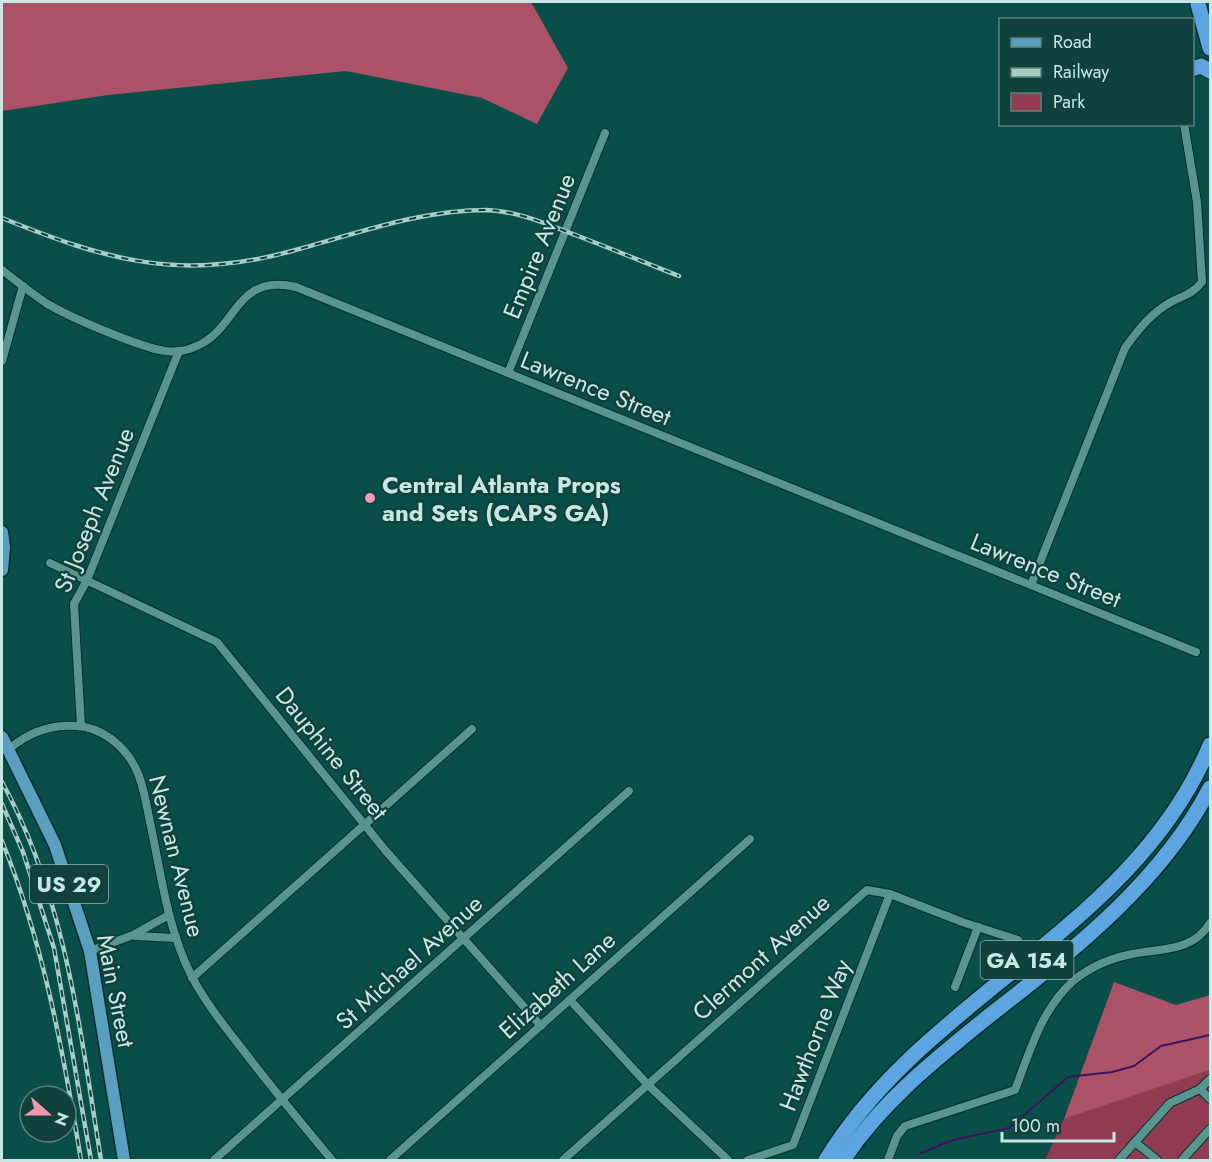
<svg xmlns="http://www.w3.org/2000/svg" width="1212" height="1162" viewBox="0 0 1212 1162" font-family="Jost,sans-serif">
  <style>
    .green { fill: #913c53 }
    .forest { fill: #ab5168 }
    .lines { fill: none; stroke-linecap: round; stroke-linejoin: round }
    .stream { stroke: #3b145b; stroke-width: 2 }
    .street-casing { stroke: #00312d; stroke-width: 10 }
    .primary-casing { stroke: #00312d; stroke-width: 15 }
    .highway-casing { stroke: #00312d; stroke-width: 18 }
    .street { stroke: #59958e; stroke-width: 8 }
    .primary { stroke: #5b9fc0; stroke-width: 12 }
    .highway { stroke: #5da5e1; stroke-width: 15 }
    .rail-casing { stroke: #a7ccc6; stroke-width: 4.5 }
    .rail { stroke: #11413c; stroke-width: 2; stroke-dasharray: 7; stroke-linecap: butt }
    .poi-dot { fill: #f29aad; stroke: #11413c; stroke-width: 2 }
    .labels { text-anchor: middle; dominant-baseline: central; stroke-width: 4.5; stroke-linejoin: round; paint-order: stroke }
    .shield { fill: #11413c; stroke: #92b5b0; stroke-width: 1.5 }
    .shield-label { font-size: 22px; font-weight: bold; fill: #c9e7e2 }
    .street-label { font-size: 24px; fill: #c9e7e2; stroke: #11413c }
    .poi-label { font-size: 24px; font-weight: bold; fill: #c9e7e2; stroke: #11413c; text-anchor: start }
  </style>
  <rect width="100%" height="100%" fill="#094e48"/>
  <polygon class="green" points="1210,1070 1210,1160 1045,1160 1064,1119"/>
  <g class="forest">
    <polygon points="2,2 531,2 568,68 537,124 482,98 346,71 108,95 2,111"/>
    <polygon points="1114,982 1176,1005 1210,995 1210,1070 1064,1119"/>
  </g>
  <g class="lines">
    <polyline class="stream" points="921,1153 953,1140 1009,1128 1068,1077 1112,1072 1134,1066 1161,1046 1210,1035"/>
    <g class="street-casing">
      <g id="street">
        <path d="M2,270c14,11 29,23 44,33 23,14 93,44 119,48 9,1 19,0 27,-3 46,-15 41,-76 104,-61l900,365"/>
        <polyline points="2,361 23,286"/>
        <polyline points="508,373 605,133"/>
        <polyline points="50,563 217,642 385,850 541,1026"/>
        <path d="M1031,585l94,-237c13,-18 26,-35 46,-46 12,-6 23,-9 31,-20l-5,-80 -13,-78"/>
        <polyline points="81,726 74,604 87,580 179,351"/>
        <path d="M9,749c20,-17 41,-25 67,-23 26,1 49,20 60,43 8,16 10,35 14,53 11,51 17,105 41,153 14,27 34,52 52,75 29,38 59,74 89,110"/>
        <polyline points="135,936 176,938"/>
        <polyline points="90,951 133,935 169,915"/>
        <polyline points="192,978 472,729"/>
        <polyline points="955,987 978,927"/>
        <polyline points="570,1000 648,1085 728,1160"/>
        <polyline points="1200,1089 1210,1099"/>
        <polyline points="1135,1142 1157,1160"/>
        <polyline points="214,1160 629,791"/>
        <polyline points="390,1160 750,839"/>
        <polyline points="563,1160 867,890 890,894 965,923 1018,940"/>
        <polyline points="748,1160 793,1145 890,894"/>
        <path d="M888,1160l9,-24 8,-10 110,-36c15,-39 26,-80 58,-109 17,-14 38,-23 59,-27 29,-6 61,-2 78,-31"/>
        <polyline points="1119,1160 1170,1103 1200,1089 1210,1079"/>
        <polyline points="1182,1160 1210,1129"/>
      </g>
    </g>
    <g class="primary-casing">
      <g id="primary">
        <polyline points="2,532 4,547 2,570"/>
        <polyline points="2,737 55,845 90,951 124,1160"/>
      </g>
    </g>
    <g class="highway-casing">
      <g id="highway">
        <polyline points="1198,4 1210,48"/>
        <polyline points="1192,69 1201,66 1210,71"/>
        <path d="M826,1160c100,-165 308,-231 384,-415"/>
        <path d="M843,1160c37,-56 89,-98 141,-140 85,-67 175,-134 226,-232"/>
      </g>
    </g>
    <use href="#street" class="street"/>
    <use href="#primary" class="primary"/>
    <use href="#highway" class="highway"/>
    <g class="rail-casing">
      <g id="rail">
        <path d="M2,218c104,42 178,64 290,33 64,-17 127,-41 195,-41 31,1 62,15 91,26 34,13 68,27 101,40"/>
        <path d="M2,782c64,116 78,249 99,378"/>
        <polyline points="2,804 23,852 54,948 91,1160"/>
        <path d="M2,841c42,104 61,210 79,319"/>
      </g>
    </g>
    <use href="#rail" class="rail"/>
  </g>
  <circle class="poi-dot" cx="370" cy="498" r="6"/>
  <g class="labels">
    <g class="shield">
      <rect x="30" y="865" width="78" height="38" rx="4.5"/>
      <rect x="980.5" y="941" width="93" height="38" rx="4.5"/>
    </g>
    <g class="shield-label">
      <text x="69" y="884">US 29</text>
      <text x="1027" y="960">GA 154</text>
    </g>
    <g class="street-label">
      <text transform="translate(539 246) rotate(-68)">Empire Avenue</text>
      <text transform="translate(596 388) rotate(22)">Lawrence Street</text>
      <text transform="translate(94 510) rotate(-68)">St Joseph Avenue</text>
      <text transform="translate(1046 570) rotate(22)">Lawrence Street</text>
      <text transform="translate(332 753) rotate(51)">Dauphine Street</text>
      <text transform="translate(177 856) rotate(76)">Newnan Avenue</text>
      <text transform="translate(761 957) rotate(-42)">Clermont Avenue</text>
      <text transform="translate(409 962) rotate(-42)">St Michael Avenue</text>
      <text transform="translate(557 985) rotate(-42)">Elizabeth Lane</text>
      <text transform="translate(116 991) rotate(79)">Main Street</text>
      <text transform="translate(815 1035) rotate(-69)">Hawthorne Way</text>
    </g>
    <g class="poi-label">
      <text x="382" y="484">Central Atlanta Props<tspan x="382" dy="28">and Sets (CAPS GA)</tspan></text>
    </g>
  </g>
  <rect width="1212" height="1162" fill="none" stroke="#c9e7e2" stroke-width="6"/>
  <rect x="999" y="18" width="195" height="108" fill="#11413c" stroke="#5b837e" stroke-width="1.5"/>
  <rect x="1011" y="38" width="30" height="9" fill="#5b9fc0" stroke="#5b837e" stroke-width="1.5"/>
  <text x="1053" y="48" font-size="18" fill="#c9e7e2">Road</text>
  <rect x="1011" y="68" width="30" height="9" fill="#a7ccc6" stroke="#5b837e" stroke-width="1.5"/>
  <text x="1053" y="78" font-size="18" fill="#c9e7e2">Railway</text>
  <rect x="1011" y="93" width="30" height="18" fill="#913c53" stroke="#5b837e" stroke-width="1.5"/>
  <text x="1053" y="108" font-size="18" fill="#c9e7e2">Park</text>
  <g transform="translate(48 1114) rotate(111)"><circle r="28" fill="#11413c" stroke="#5b837e" stroke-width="1.5"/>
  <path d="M0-4.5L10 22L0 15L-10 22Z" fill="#f29aad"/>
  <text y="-9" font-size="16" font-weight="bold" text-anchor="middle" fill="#c9e7e2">N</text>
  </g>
  <path d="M1002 1132v9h112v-9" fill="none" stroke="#c9e7e2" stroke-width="3"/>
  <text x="1011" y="1132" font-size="18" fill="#c9e7e2" stroke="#11413c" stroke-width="4.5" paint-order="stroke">100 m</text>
</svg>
